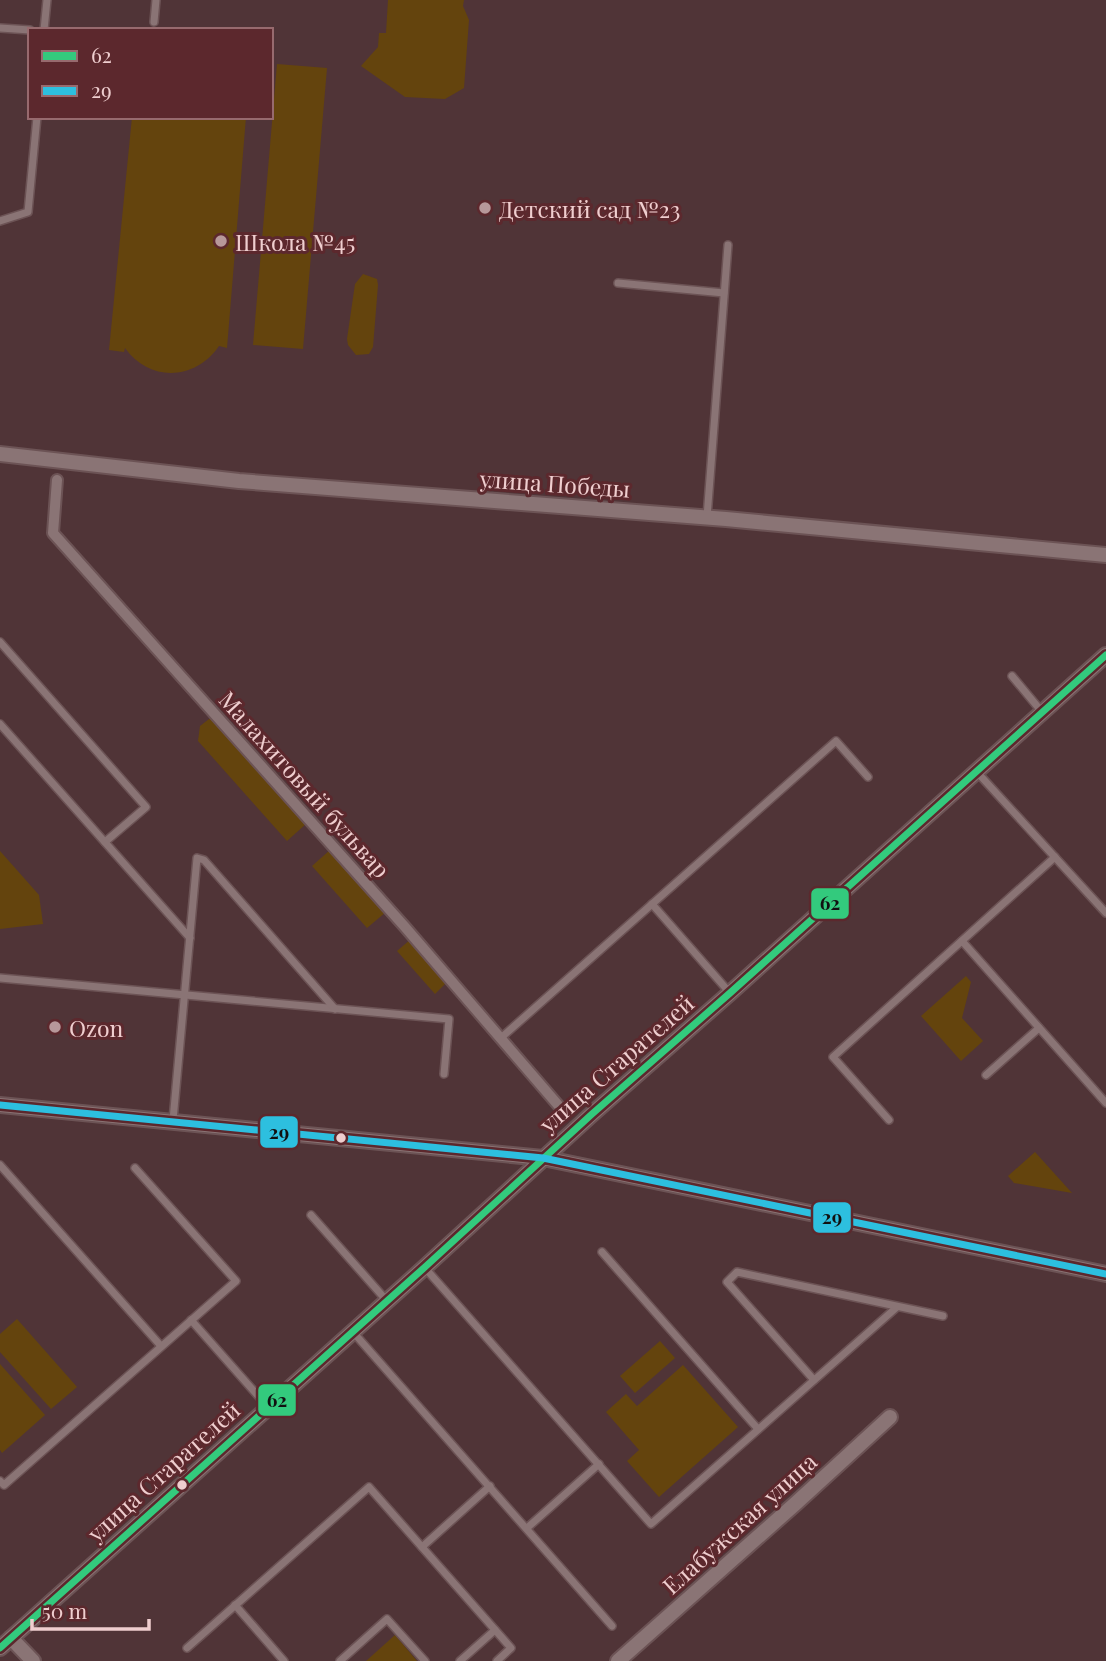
<svg xmlns="http://www.w3.org/2000/svg" width="1106" height="1661" viewBox="0 0 1106 1661" font-family="'Playfair Display',serif">
  <style>
    .green { fill: #64440d }
    .lines { fill: none; stroke-linecap: round; stroke-linejoin: round }
    .service-casing { stroke: #6c5355; stroke-width: 10 }
    .pedestrian-casing { stroke: #6c5355; stroke-width: 14 }
    .minor-casing { stroke: #6c5355; stroke-width: 18 }
    .service { stroke: #8a7475; stroke-width: 7 }
    .pedestrian { stroke: #8a7475; stroke-width: 10 }
    .minor { stroke: #8a7475; stroke-width: 14 }
    .bus-1-casing { stroke: #5c282d; stroke-width: 12 }
    .bus-2-casing { stroke: #5c282d; stroke-width: 12 }
    .bus-1 { stroke: #33ca7d; stroke-width: 7 }
    .bus-2 { stroke: #2dbfdf; stroke-width: 7 }
    .poi-dot { fill: #b7989a; stroke: #5c282d; stroke-width: 2.5 }
    .bus-dot { fill: #efcecf; stroke: #5c282d; stroke-width: 2.5 }
    .labels { text-anchor: middle; dominant-baseline: central; stroke-width: 6; stroke-linejoin: round; paint-order: stroke }
    .poi-label { font-size: 23px; fill: #efcecf; stroke: #5c282d; text-anchor: start }
    .street-label { font-size: 23px; fill: #efcecf; stroke: #5c282d }
    .line-badge { stroke: #5c282d; stroke-width: 2.5 }
    .pale-badge-label { font-size: 19px; text-anchor: middle; font-weight: bold; fill: #111 }
  </style>
  <rect width="100%" height="100%" fill="#503437"/>
  <g class="green">
    <polygon points="388,0 464,0 463,6 469,20 464,88 445,99 405,97 361,66 378,47 379,33 386,33"/>
    <polygon points="277,64 327,68 303,349 253,345"/>
    <path d="M132,117h114l-19,231 -8,-2c-23,34 -69,37 -94,2l-1,4 -15,-2z"/>
    <polygon points="363,274 377,279 378,285 373,347 369,354 356,355 348,345 347,339 355,284"/>
    <polygon points="213,716 307,823 287,841 198,741 200,726"/>
    <polygon points="330,850 386,912 367,928 312,866"/>
    <polygon points="0,851 39,895 43,924 0,929"/>
    <polygon points="411,939 448,981 435,994 397,951"/>
    <polygon points="966,976 971,982 962,1018 983,1041 961,1061 921,1016"/>
    <polygon points="1035,1152 1072,1193 1014,1183 1008,1176"/>
    <polygon points="17,1319 77,1387 51,1409 0,1352 0,1334"/>
    <polygon points="660,1341 675,1358 635,1393 620,1376"/>
    <polygon points="0,1364 45,1415 2,1453 0,1450"/>
    <polygon points="683,1365 738,1427 659,1497 627,1461 639,1450 606,1412 626,1394 637,1406"/>
    <polygon points="395,1635 417,1661 366,1661"/>
  </g>
  <g class="lines">
    <g class="service-casing">
      <g id="service">
        <polyline points="154,22 156,0"/>
        <polyline points="0,28 30,30"/>
        <polyline points="44,30 47,0"/>
        <polyline points="0,221 28,212 37,117"/>
        <polyline points="618,283 724,293"/>
        <polyline points="707,517 728,245"/>
        <polyline points="0,642 146,807 105,842"/>
        <polyline points="1012,676 1042,712"/>
        <polyline points="0,724 190,938"/>
        <polyline points="976,771 1106,913"/>
        <polyline points="652,904 730,993"/>
        <polyline points="962,941 1106,1103"/>
        <polyline points="0,978 449,1019 444,1074"/>
        <polyline points="502,1037 836,741 868,777"/>
        <polyline points="986,1075 1039,1028"/>
        <polyline points="173,1120 197,858 204,860 335,1009"/>
        <polyline points="889,1120 833,1057 1055,857"/>
        <polyline points="0,1165 161,1346"/>
        <polyline points="311,1215 387,1301"/>
        <polyline points="602,1252 758,1429"/>
        <polyline points="425,1268 651,1524 897,1307"/>
        <polyline points="191,1320 268,1407"/>
        <polyline points="353,1332 612,1626"/>
        <polyline points="814,1380 727,1282 737,1272 943,1316"/>
        <polyline points="0,1481 4,1485 236,1281 135,1168"/>
        <polyline points="527,1528 599,1464"/>
        <polyline points="422,1547 490,1486"/>
        <polyline points="235,1605 284,1661"/>
        <polyline points="187,1648 369,1487 511,1648 497,1661"/>
        <polyline points="340,1661 387,1619 425,1661"/>
        <polyline points="460,1661 495,1630"/>
      </g>
    </g>
    <g class="pedestrian-casing">
      <polyline id="pedestrian" points="57,480 53,533 405,927 558,1105"/>
    </g>
    <g class="minor-casing">
      <g id="minor">
        <polyline points="0,454 239,481 726,519 1106,555"/>
        <polyline points="0,1105 543,1158 1106,1274"/>
        <polyline points="11,1638 33,1661"/>
        <polyline points="0,1648 425,1267 592,1114 730,993 1106,655"/>
        <polyline points="618,1661 795,1504 890,1417"/>
      </g>
    </g>
    <use href="#service" class="service"/>
    <use href="#pedestrian" class="pedestrian"/>
    <use href="#minor" class="minor"/>
    <g class="bus-1-casing">
      <polyline id="bus-1" points="0,1648 425,1267 592,1114 730,993 1106,655"/>
    </g>
    <g class="bus-2-casing">
      <polyline id="bus-2" points="0,1105 543,1158 1106,1274"/>
    </g>
    <use href="#bus-1" class="bus-1"/>
    <use href="#bus-2" class="bus-2"/>
  </g>
  <g class="poi-dot">
    <circle cx="485" cy="208" r="7"/>
    <circle cx="221" cy="241" r="7"/>
    <circle cx="55" cy="1027" r="7"/>
  </g>
  <g class="bus-dot">
    <circle cx="341" cy="1138" r="6"/>
    <circle cx="182" cy="1485" r="6"/>
  </g>
  <g class="labels">
    <g class="poi-label">
      <text x="499" y="208">Детский сад №23</text>
      <text x="235" y="241">Школа №45</text>
      <text x="69" y="1027">Ozon</text>
    </g>
    <g class="street-label">
      <text transform="translate(555 483) rotate(4)">улица Победы</text>
      <text transform="translate(305 784) rotate(48)">Малахитовый бульвар</text>
      <text transform="translate(616 1063) rotate(-41)">улица Старателей</text>
      <text transform="translate(163 1471) rotate(-42)">улица Старателей</text>
      <text transform="translate(739 1523) rotate(-42)">Елабужская улица</text>
    </g>
  </g>
  <g class="line-badge">
    <rect x="810" y="887" width="40" height="33" rx="7" fill="#33ca7d"/>
    <rect x="259" y="1115" width="40" height="34" rx="7" fill="#2dbfdf"/>
    <rect x="812" y="1201" width="40" height="33" rx="7" fill="#2dbfdf"/>
    <rect x="257" y="1383" width="40" height="34" rx="7" fill="#33ca7d"/>
  </g>
  <g class="pale-badge-label">
    <text x="830" y="910">62</text>
    <text x="279" y="1139">29</text>
    <text x="832" y="1224">29</text>
    <text x="277" y="1407">62</text>
  </g>
  <rect x="28" y="28" width="245" height="91" fill="#5c282d" stroke="#976a6e" stroke-width="2"/>
  <rect x="42" y="51" width="35" height="10" fill="#33ca7d" stroke="#976a6e" stroke-width="2"/>
  <text x="91" y="63" font-size="21" fill="#efcecf">62</text>
  <rect x="42" y="86" width="35" height="10" fill="#2dbfdf" stroke="#976a6e" stroke-width="2"/>
  <text x="91" y="98" font-size="21" fill="#efcecf">29</text>
  <path d="M32 1619v10h117v-10" fill="none" stroke="#efcecf" stroke-width="3.5"/>
  <text x="42" y="1619" font-size="21" fill="#efcecf" stroke="#5c282d" stroke-width="5" paint-order="stroke">50 m</text>
</svg>
